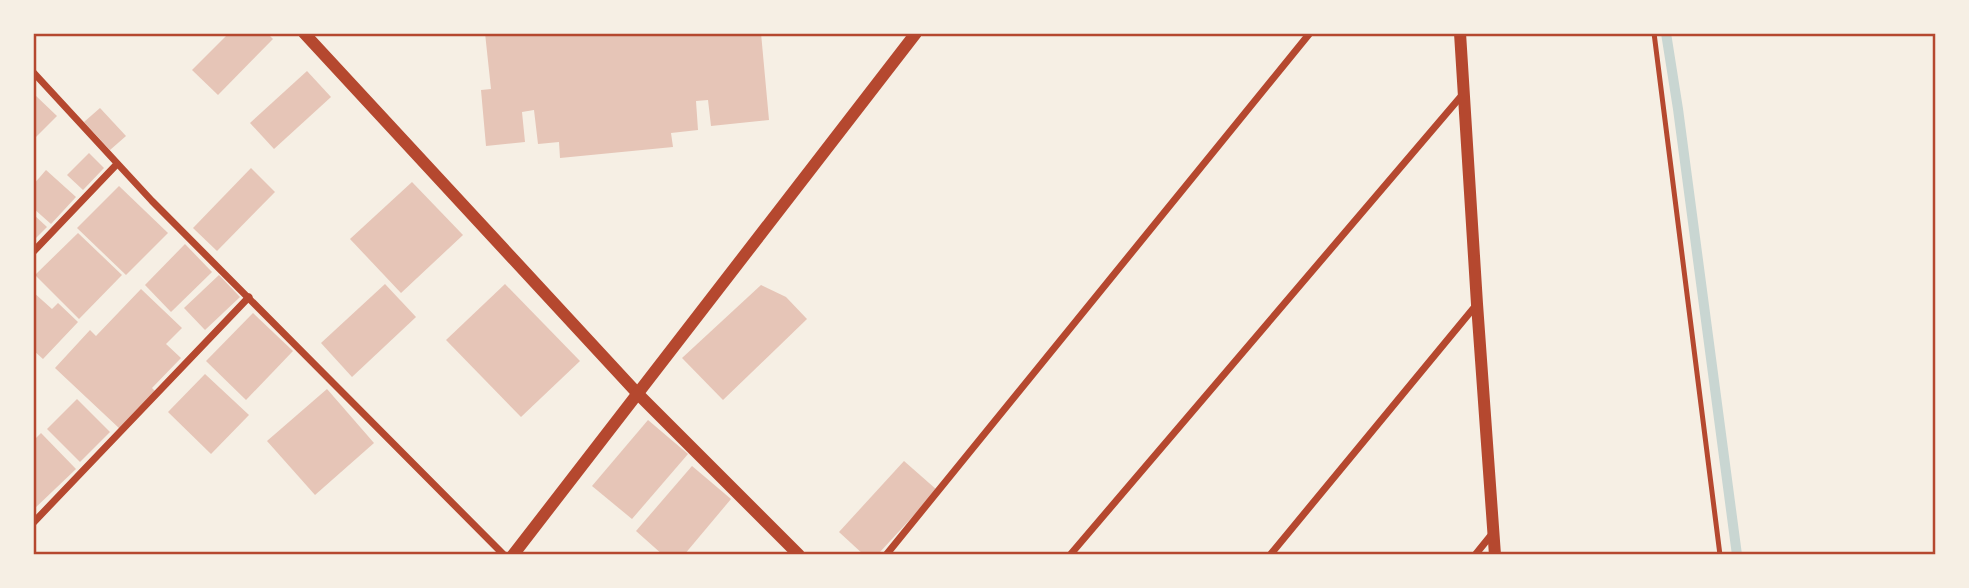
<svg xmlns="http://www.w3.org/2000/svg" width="1969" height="588" viewBox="0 0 1969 588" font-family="Ubuntu,sans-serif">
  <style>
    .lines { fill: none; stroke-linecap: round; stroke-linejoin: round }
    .stream { stroke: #c9d6d2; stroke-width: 10 }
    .building { fill: #e6c5b7 }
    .service { stroke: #b5482f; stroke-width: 5 }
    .minor { stroke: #b5482f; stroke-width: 7 }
    .tertiary { stroke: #b5482f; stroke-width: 12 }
    .neatline { fill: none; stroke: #b5482f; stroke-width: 2.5 }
  </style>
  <rect width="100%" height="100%" fill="#f6efe4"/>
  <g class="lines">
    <polyline class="stream" points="1666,33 1678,109 1737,555"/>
  </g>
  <g class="building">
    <polygon points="229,33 267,33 273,39 218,95 192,70"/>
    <polygon points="485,33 761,33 769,120 711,126 708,100 696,101 698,130 671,133 673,147 560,158 559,142 538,144 534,110 522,112 525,142 486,146 481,90 491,89"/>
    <polygon points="307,71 331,97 274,149 250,123"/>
    <polygon points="35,95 57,116 33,140 33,97"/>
    <polygon points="100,108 126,136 110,150 84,122"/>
    <polygon points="89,153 104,168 83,190 67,175"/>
    <polygon points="251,168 275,192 217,251 193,228"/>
    <polygon points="46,170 76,197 51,224 33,208 33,185"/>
    <polygon points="412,182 463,235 401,293 350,239"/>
    <polygon points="119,186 168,233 126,275 77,228"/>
    <polygon points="33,214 47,227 33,241"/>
    <polygon points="78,233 122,275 79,319 35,275"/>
    <polygon points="185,244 212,272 171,312 145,285"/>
    <polygon points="219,275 240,297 205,330 184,308"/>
    <polygon points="385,284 416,317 352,377 321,343"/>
    <polygon points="505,284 580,361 521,417 446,340"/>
    <polygon points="761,285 786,297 807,319 723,400 682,358"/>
    <polygon points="141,289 182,328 166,344 181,358 152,388 156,392 120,429 55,368 90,330 96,336"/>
    <polygon points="33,292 52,309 58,303 78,322 43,359 33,350"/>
    <polygon points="253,313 293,351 246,400 206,361"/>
    <polygon points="205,374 249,415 211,454 168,412"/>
    <polygon points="327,389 374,443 315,495 267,441"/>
    <polygon points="77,399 110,432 80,462 47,429"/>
    <polygon points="648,420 688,454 632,519 592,486"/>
    <polygon points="41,433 76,469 33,510 33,441"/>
    <polygon points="904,461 937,490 880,552 864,555 839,532"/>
    <polygon points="692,466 731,499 684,555 663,555 636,531"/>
  </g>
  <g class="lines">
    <polyline class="service" points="1654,33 1720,555"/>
    <g class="minor">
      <polyline points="33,72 152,201 504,555"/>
      <polyline points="33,252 117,164"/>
      <polyline points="33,523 249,297"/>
      <polyline points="886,555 1310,33"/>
      <polyline points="1070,555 1463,94"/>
      <polyline points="1270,555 1477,304"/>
      <polyline points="1475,555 1492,534"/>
    </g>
    <g class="tertiary">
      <polyline points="304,33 638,394 799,555"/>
      <polyline points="1460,33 1477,304 1495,555"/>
      <polyline points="513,555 916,33"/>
    </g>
  </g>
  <rect width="1969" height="588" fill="none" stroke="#f6efe4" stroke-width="70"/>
  <rect x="35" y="35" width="1899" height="518" class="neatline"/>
</svg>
